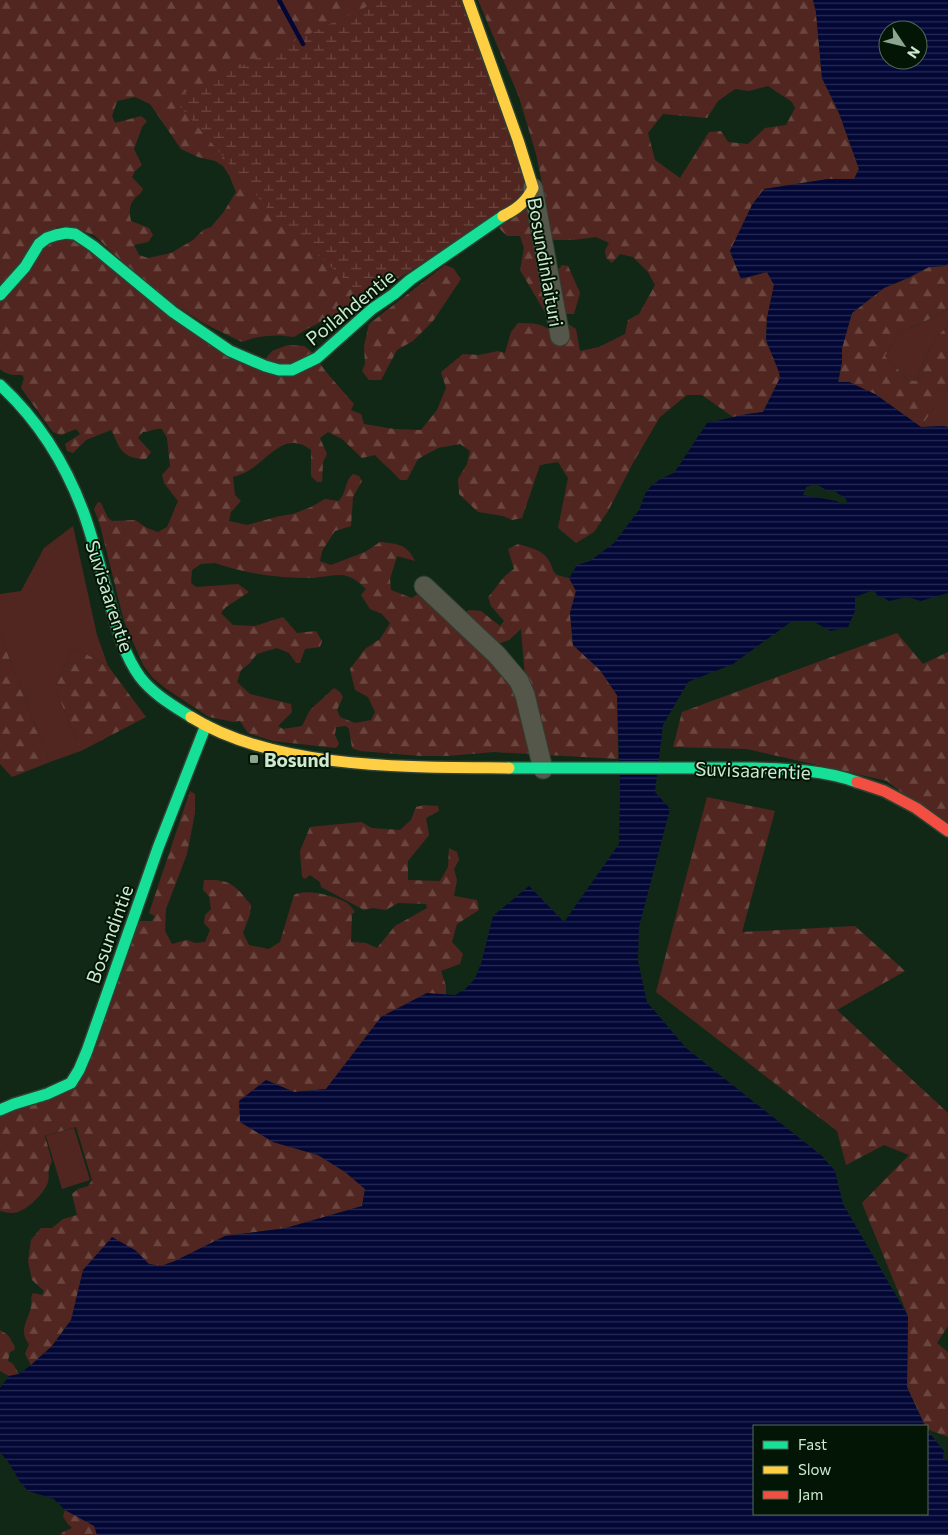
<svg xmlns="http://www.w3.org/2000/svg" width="948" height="1535" viewBox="0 0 948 1535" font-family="Commissioner,sans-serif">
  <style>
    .green { fill: #522620 }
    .forest { fill: url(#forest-firs); fill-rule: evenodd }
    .wetland { fill: url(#wetland-marsh) }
    .water { fill: url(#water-rules); fill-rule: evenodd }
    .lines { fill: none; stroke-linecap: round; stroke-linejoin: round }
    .stream { stroke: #030736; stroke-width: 4.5 }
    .street-casing { stroke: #2e4132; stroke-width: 21 }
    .fast-casing { stroke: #2e4132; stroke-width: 14 }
    .slow-casing { stroke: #2e4132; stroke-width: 14 }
    .jam-casing { stroke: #2e4132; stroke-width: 14 }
    .street { stroke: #55574b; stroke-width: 19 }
    .fast { stroke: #16e098; stroke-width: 11 }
    .slow { stroke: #ffcf43; stroke-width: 11 }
    .jam { stroke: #f24e42; stroke-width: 11 }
    .poi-dot { fill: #8ca58f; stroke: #031606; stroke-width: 2 }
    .labels { text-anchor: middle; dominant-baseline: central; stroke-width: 4; stroke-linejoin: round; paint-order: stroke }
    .street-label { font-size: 19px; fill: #cee9d0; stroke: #031606 }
    .poi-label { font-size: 19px; font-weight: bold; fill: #cee9d0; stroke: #031606; text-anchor: start }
  </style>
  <defs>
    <pattern id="forest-firs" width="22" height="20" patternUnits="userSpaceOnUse" patternTransform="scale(1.25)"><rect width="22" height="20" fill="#522620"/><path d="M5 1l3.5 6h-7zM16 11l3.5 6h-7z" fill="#6a463f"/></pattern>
    <pattern id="wetland-marsh" width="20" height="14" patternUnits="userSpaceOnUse" patternTransform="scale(1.25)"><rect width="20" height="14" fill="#522620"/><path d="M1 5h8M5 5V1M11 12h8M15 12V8" fill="none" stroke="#6a463f"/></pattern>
    <pattern id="water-rules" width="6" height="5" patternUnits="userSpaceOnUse" patternTransform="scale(1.25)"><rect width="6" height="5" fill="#030736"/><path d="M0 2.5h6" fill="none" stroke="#272b52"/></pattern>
  </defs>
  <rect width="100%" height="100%" fill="#122817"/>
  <g class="green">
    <path d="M948,309v17c-15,11 -25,38 -32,55l-8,-1 -23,-24 8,-14 11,-12 16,-6z"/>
    <polygon points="948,388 948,427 943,426 921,427 935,406 932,394"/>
    <polygon points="73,526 97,635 108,666 73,647 55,688 81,751 50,762 12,667 0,629 0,594 21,591 44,548"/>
    <polygon points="74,1128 90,1180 62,1189 46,1136"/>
  </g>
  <g class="forest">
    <path d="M0,0h463l63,185 -6,16 -154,98 -59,30 -13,8c-19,-3 -34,-2 -52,5l-37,-18 -33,-21 -36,-28 -42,-40 -26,-9 -11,1 -3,3 7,7 19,4 12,8 20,15 24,23 72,53 24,14 31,8 9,-11 16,-6 16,1 8,6 14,20 28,32 -3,6 10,4 3,10 30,5 27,1 16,-20 9,-22 -5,-16 22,-18 16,1 19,-4 7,2 6,-21 7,-9c14,0 25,0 36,10l14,-9 8,5 4,22 19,-4 26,-13 3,-14 11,-6 16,-29 -7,-13 -15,-15 -13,-3 -8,9 -6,-5 -1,-8 4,-7 -13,-6 -23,3h-19l-9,-8 -7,1 10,58 8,-4 1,-16 5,-6 6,1 12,27 -6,21h-28l-26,-44 4,-22 -4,-12h-13l-9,-9 47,-30 -9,-43 -17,-57 -41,-97h335l3,12 6,66 17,35 20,56 -5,10h-26l-64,10 -12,16 -22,46 11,28 26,-7 7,13 -7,33 -1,22 13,32 1,6 -17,34 -30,5 -31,-22h-15l-27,22 -26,44 -26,50 -14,21 -18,11 -18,-15 10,-50 -10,-16 -18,3 -18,53 -10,2 -9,-4 -25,-4 -19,-18 -1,-15 9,-15 3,-13 -10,-7 -22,4 -20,11 -11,21h-7c-8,-10 -17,-16 -25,-25l-13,3 -20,-19 -14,-7 -8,6 7,16 -4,8 -1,20h-5l-6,-6v-26c-25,-19 -40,6 -60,19 -5,4 -12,6 -18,8l2,18 6,6 -10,11 -2,9 18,4 33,-9 13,-2 18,-7 14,-8 14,2c8,-9 5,-19 14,-27l6,2 3,5 -9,16 -2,29 -16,5 -13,20 -2,10 11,4 34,-13 15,-10c18,2 27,2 35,19l-18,-5 -7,23 1,11 21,8 11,-8 25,22 16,20 45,45h16l-4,-48 -12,11 -14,5 -19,-16 -13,-15 6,-4 12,1 19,15 4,-5 -13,-15 -3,-9c9,-9 14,-21 26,-28l-6,-20 10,-5c9,3 23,5 29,14 10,14 1,16 22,20l7,13 -6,22 3,32 27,25 17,25 1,64 -124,-7 -47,4h-26l-61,-5 -8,-3 -3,-19 -3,-3 -10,1 -1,8 4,9 -3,4 -63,-7 -25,-8 -8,-12 -6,1 -25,-5 -44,-29 -12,-10 -10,-13 -19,-44 -24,-96 -6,-16 4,-7 3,1 7,15 4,3 23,-1 12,8 11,4 9,-5 11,-26 -14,-18 -2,-8 8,-9 -3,-28 -5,-9c-8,-1 -11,3 -19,3l-5,6 13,14 -5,7c-10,0 -20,-2 -26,-11 -4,-6 -5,-12 -9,-18l-25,10 -13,13 -6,-2 -2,-7 15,-10 -4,-5 -15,6 -8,-3 -32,-44 3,-10 -2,-3c-10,0 -15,0 -22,-6zM768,86l24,16 3,6 -9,17 -21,3 -17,16 -20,-2 -7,-11 -12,1 -29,46 -25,-18 -7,-27 15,-19 44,4 11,-17 17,-12 14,2zM135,97l15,7 31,45 17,8 17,4 8,5 6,9 7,17 -13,21 -12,14 -8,3 -10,10 -22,13 -23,5 -9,-3 -5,-10 14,-3 5,-7 -4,-7 -18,-7c-2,-8 -2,-17 4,-23 4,-4 6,-4 8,-9l-11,-12 3,-6 7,-6 -8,-16 8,-22 5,-6 -6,-5 -26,7 -3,-7 5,-15zM215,563c31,11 65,15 98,15 9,-1 18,-3 27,-3 11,0 19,7 26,14l-5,6 9,14 12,5 8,9 -10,16 -15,10 -15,20 5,21 13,7 7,15 -4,8 -16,3 -15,-6 -3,-7 6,-13 -3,-5 -6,-4 -24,22 -8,16 -19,3 -5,-3 14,-14 -1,-8 -41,-10 -13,-12 4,-12 9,-7 7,-9 20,-6 12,5 7,10h4l5,-14 15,-2 2,-6 -6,-10 -19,2 -14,-16 -28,9 -22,-1 -12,-12 5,-6 23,-15 -11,-8 -42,3 -5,-4 1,-13 9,-6z"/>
    <path d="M948,264v45l-28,15 -16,6 -11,12 -8,14 23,24 8,1c7,-17 17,-44 32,-55v62l-16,6 5,6 -2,6 -14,21 -46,-33 -37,-11 4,-21v-14l10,-35 32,-25 24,-10 21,-11 15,-1z"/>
    <polygon points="445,265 453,268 461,279 433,321 413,341 397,350 381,380 369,380 362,371 365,364 364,346 369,324"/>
    <polygon points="0,629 12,667 50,762 12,777 0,764"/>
    <polygon points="897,633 923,664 948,652 948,828 887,781 747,749 673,747 682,712"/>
    <polygon points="73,647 108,666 146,717 81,751 55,688"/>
    <path d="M190,791l5,3v19l-8,41 -21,55 -1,22 7,13 15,-4 8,3 10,-1 5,-12 -6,-7 1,-8 6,-6 -2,-13 -6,-6 1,-10c27,-1 31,5 47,25l-1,9 -7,19 6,12 20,4 11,-7 14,-47c11,-7 42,1 53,8 3,2 6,6 8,9l-3,2 -1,28 15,1 11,5 18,-22 32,-18 -1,-4 -28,-1 -12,7 -13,-2 -9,2 -43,-23 -1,-5 -10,-7 -5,4 -3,-2 -2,-26 10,-24 51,-5 11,6 28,2 11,-10 5,-13 8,-2 14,1 1,5 -13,7 3,17 -21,26v19l32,1 8,-14 1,-19 8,4 2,8 -5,9 3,11 -3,16 23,4 2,10 -22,14 -5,18 11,12 -3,10 -19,7 5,15v10l-19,-3 -46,24 -55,72 -32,3 -28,-12 7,62 45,13 28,17 19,17 -3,17 -76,22 -61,8 -50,25 -14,5 -12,-2 -14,-14 -64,70 -19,26 -21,19 -6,-11 4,-10c-14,-16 6,-30 2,-46l2,-5 9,2 2,-4 -12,-11 -4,-19 3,-21 10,-12h11l11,-9 14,-4 -5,-21 6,-5 10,-3 4,-6 -16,-53 -31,9 7,26c-6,11 -2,11 -4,20 -4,12 -23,31 -36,31 -4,0 -8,-1 -12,-2v-98l72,-27 67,-165h13l3,-5 -6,-3z"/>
    <polygon points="707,797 775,811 742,932 855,926 905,971 837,1010 948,1113 948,1326 937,1343 948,1352 948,1437 927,1429 927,1426 925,1426 907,1387 908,1316 862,1203 909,1155 884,1145 846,1165 837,1131 656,992"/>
    <polygon points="0,1330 8,1335 15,1347 14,1350 10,1352 8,1361 13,1364 19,1374 9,1376 0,1371"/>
    <polygon points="65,1510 95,1526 97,1535 60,1535 63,1532 72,1528 67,1523 63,1516"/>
  </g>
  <polygon class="wetland" points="381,0 463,0 526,185 520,201 366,299 268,209 173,98"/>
  <path class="water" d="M813,0h135v264l-3,2 -16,1 -21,11 -24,10 -32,25 -10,35v14l-4,20h11l26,12 46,33 22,-1 5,1v166l-27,8 -14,-4 -18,4 -5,-3 -6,-1 -4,-7 -19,7v14l-7,16 -17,4 -17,-9h-23l-58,42 -45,18 -25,43 -8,67 15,17 -31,118 -1,34 9,41 39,46 136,108 13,15 8,33 65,112 -1,71 18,39h-171v88h173v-84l17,21 -1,8 5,2v74h-851l-3,-9 -29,-16 -11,-11 -26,-8 -8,-9 -11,-19 -9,-11v-64l9,-12 10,-2 12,-9 21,-19 19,-26 12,-50 29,-33 23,13 14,14 12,2 14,-5 50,-25 61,-8 76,-22 3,-17 -20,-17 -27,-17 -45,-13 -33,-20 -1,-21 27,-21 28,12 32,-3 55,-72 46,-24 28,2 10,-6 9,-9 7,-16 12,-48 36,-30 35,36 55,-78 1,-57 -3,-92 -17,-25 -27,-25 -3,-32 6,-22 -7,-13 8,-13 13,-4 24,-18 25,-33 7,-18 5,-6 11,-8 12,-5 33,-50 40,-9 16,-2 17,-34 -1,-6 -13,-32 1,-22 7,-33 -7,-13 -26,7 -11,-28 22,-46 12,-16 64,-10h26l5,-10 -20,-56 -17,-35 -6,-66zM888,30h30v30h-30zM816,484l12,7 5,-1 13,9 1,4 -6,1 -4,-3 -34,-6 3,-8z"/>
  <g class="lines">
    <polyline class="stream" points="279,0 303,44"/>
    <g class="street-casing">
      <g id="street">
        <polyline points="533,188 560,336"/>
        <polyline points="424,586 497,655 519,681 525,695 543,769"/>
      </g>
    </g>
    <g class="fast-casing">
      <g id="fast">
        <polyline points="0,295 25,267 39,244 47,238 56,235 66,233 75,234 93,246 173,312 230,351 265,366 279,370 292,370 317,358 372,309 394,294 410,280 503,216"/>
        <path d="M0,385c38,35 65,78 83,126 11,30 18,61 27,92 7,25 14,52 30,74 13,17 32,28 51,40"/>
        <path d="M509,768h245c34,1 71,2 103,14"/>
        <polyline points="0,1110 14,1104 47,1094 71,1083 79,1070 87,1051 158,848 206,725"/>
      </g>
    </g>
    <g class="slow-casing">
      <g id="slow">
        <path d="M468,0l50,140 15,48c-7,14 -16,21 -30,28"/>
        <path d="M191,717c85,53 220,50 318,51"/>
      </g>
    </g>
    <g class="jam-casing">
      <polyline id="jam" points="857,782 884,791 916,808 948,831"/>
    </g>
    <use href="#street" class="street"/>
    <use href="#fast" class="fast"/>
    <use href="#slow" class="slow"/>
    <use href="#jam" class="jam"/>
  </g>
  <rect class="poi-dot" x="249" y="754" width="10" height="10" rx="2.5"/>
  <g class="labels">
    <g class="street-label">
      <text transform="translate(546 262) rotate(80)">Bosundinlaituri</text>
      <text transform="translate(350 307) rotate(-39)">Poilahdentie</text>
      <text transform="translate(110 596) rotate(72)">Suvisaarentie</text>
      <text transform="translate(753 770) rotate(2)">Suvisaarentie</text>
      <text transform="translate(109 934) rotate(-70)">Bosundintie</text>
    </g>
    <g class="poi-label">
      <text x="264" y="759">Bosund</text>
    </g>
  </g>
  <rect x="753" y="1425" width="175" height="90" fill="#031606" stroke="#546a57"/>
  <rect x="763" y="1441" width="25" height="8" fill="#16e098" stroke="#546a57"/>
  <text x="798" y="1450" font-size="15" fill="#cee9d0">Fast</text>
  <rect x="763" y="1466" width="25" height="8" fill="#ffcf43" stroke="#546a57"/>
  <text x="798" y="1475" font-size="15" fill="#cee9d0">Slow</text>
  <rect x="763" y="1491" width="25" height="8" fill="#f24e42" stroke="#546a57"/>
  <text x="798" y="1500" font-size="15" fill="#cee9d0">Jam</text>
  <g transform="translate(903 45) rotate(125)"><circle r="24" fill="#031606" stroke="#546a57"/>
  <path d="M0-4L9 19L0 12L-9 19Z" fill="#8ca58f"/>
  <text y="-8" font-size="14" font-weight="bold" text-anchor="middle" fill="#cee9d0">N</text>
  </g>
</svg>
